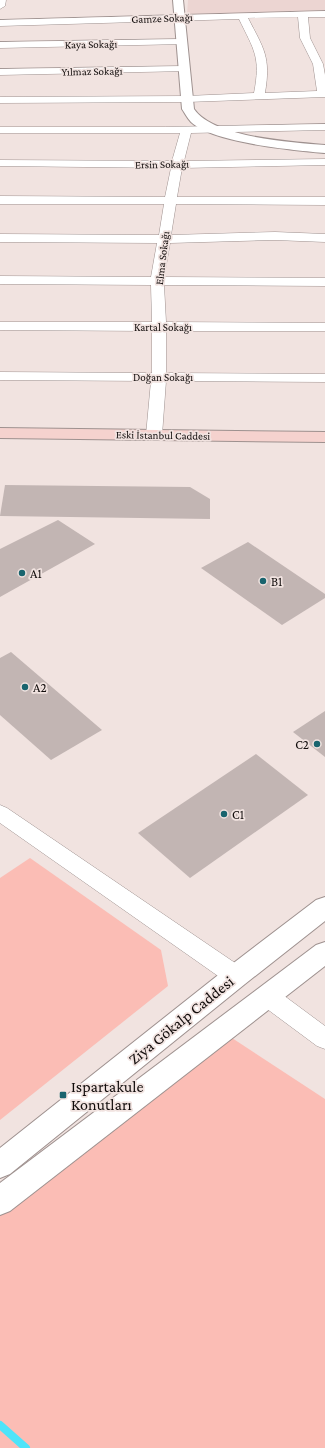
<svg xmlns="http://www.w3.org/2000/svg" width="325" height="1448" viewBox="0 0 325 1448" font-family="'Crimson Pro',serif">
  <style>
    .built { fill: #ecd5d2 }
    .green { fill: #fbbdb5 }
    .lines { fill: none; stroke-linecap: round; stroke-linejoin: round }
    .stream { stroke: #4ee4f9; stroke-width: 8 }
    .building { fill: #c2b5b3 }
    .minor-casing { stroke: #9e918f; stroke-width: 1 }
    .tertiary-casing { stroke: #9e918f; stroke-width: 2 }
    .secondary-casing { stroke: #9e918f; stroke-width: 2 }
    .minor { fill: #fff; fill-rule: evenodd }
    .tertiary { fill: #fff; fill-rule: evenodd }
    .secondary { fill: #f5d2ce; fill-rule: evenodd }
    .poi-dot { fill: #18646e; stroke: #f1e3e0; stroke-width: 1.5 }
    .labels { text-anchor: middle; dominant-baseline: central; stroke-width: 3.5; stroke-linejoin: round; paint-order: stroke }
    .far-street-label { font-size: 11px; fill: #110c0b; stroke: #f1e3e0 }
    .poi-label { font-size: 13px; fill: #110c0b; stroke: #f1e3e0; text-anchor: start }
    .near-street-label { font-size: 16px; fill: #110c0b; stroke: #f1e3e0 }
    .near-poi-label { font-size: 16px; fill: #110c0b; stroke: #f1e3e0; text-anchor: start }
  </style>
  <rect width="100%" height="100%" fill="#f1e3e0"/>
  <polygon class="built" points="188,0 325,0 325,12 187,14"/>
  <g class="green">
    <polygon points="30,858 161,950 168,986 0,1120 0,878"/>
    <polygon points="232,1038 325,1099 325,1448 0,1448 0,1194"/>
  </g>
  <g class="lines">
    <polyline class="stream" points="0,1425 26,1448"/>
  </g>
  <g class="building">
    <polygon points="5,485 190,487 210,499 210,519 0,516"/>
    <polygon points="58,520 95,544 0,597 0,549"/>
    <polygon points="248,542 325,594 325,598 282,625 201,568"/>
    <polygon points="11,652 102,730 51,760 0,715 0,658"/>
    <polygon points="325,711 325,757 293,732"/>
    <polygon points="256,754 308,795 190,878 138,833"/>
  </g>
  <g class="lines">
    <g class="minor-casing">
      <g id="minor">
        <polygon points="0,0 6,0 5,6 0,9"/>
        <path d="M325,11v6h-17l2,21 13,26 2,11v22l-138,5 -187,1v-6l187,-1 67,-3c7,-36 0,-43 -15,-74l-239,7v-6zM298,17l2,21 13,26 4,27 -52,2c6,-36 -1,-44 -17,-75z"/>
        <polygon points="181,39 186,42 185,44 0,48 0,42"/>
        <polygon points="184,66 188,67 189,69 188,71 0,75 0,69"/>
        <polygon points="325,124 325,130 191,133 184,161 325,159 325,165 182,168 177,197 325,197 325,205 176,204 171,235 275,232 325,234 325,242 275,240 170,243 164,277 325,278 325,286 164,285 166,322 325,323 325,331 166,331 166,373 325,374 325,382 166,381 162,435 159,438 154,440 149,438 146,435 151,381 0,380 0,372 152,373 152,331 0,330 0,322 152,322 151,285 0,284 0,276 151,277 157,243 0,242 0,234 159,235 164,204 0,204 0,196 165,197 171,168 0,166 0,160 172,161 180,133 0,133 0,127 165,127"/>
        <polygon points="0,805 7,808 244,969 247,976 244,983 236,985 228,983 0,823"/>
        <polygon points="267,986 275,989 325,1026 325,1049 317,1046 259,1003 256,996 259,989"/>
      </g>
    </g>
    <g class="tertiary-casing">
      <g id="tertiary">
        <path d="M173,0h10l11,109c20,29 98,33 131,36v8c-31,-3 -112,-10 -134,-31 -4,-4 -6,-9 -9,-13z"/>
        <polygon points="325,897 325,921 245,984 10,1174 0,1178 0,1148 227,968 316,900"/>
        <polygon points="325,942 325,966 10,1211 0,1215 0,1183 316,945"/>
      </g>
    </g>
    <g class="secondary-casing">
      <polygon id="secondary" points="0,428 325,432 325,442 0,438"/>
    </g>
    <use href="#minor" class="minor"/>
    <use href="#tertiary" class="tertiary"/>
    <use href="#secondary" class="secondary"/>
  </g>
  <g class="poi-dot">
    <circle cx="22" cy="573" r="4"/>
    <circle cx="263" cy="581" r="4"/>
    <circle cx="25" cy="687" r="4"/>
    <circle cx="317" cy="744" r="4"/>
    <circle cx="224" cy="814" r="4"/>
    <rect x="59" y="1091" width="8" height="8" rx="2"/>
  </g>
  <g class="labels">
    <g class="far-street-label">
      <text transform="translate(162 18) rotate(-2)">Gamze Sokağı</text>
      <text transform="translate(91 44) rotate(-1)">Kaya Sokağı</text>
      <text transform="translate(92 71) rotate(-1)">Yılmaz Sokağı</text>
      <text transform="translate(162 164) rotate(-1)">Ersin Sokağı</text>
      <text transform="translate(162 258) rotate(-83)">Elma Sokağı</text>
      <text x="163" y="327">Kartal Sokağı</text>
      <text x="163" y="377">Doğan Sokağı</text>
      <text transform="translate(163 435) rotate(1)">Eski İstanbul Caddesi</text>
    </g>
    <g class="poi-label">
      <text x="30" y="573">A1</text>
      <text x="271" y="581">B1</text>
      <text x="33" y="687">A2</text>
      <text x="309" y="744" text-anchor="end">C2</text>
      <text x="232" y="814">C1</text>
    </g>
    <g class="near-street-label">
      <text transform="translate(181 1020) rotate(-39)">Ziya Gökalp Caddesi</text>
    </g>
    <g class="near-poi-label">
      <text x="71" y="1086">Ispartakule<tspan x="71" dy="18">Konutları</tspan></text>
    </g>
  </g>
</svg>
